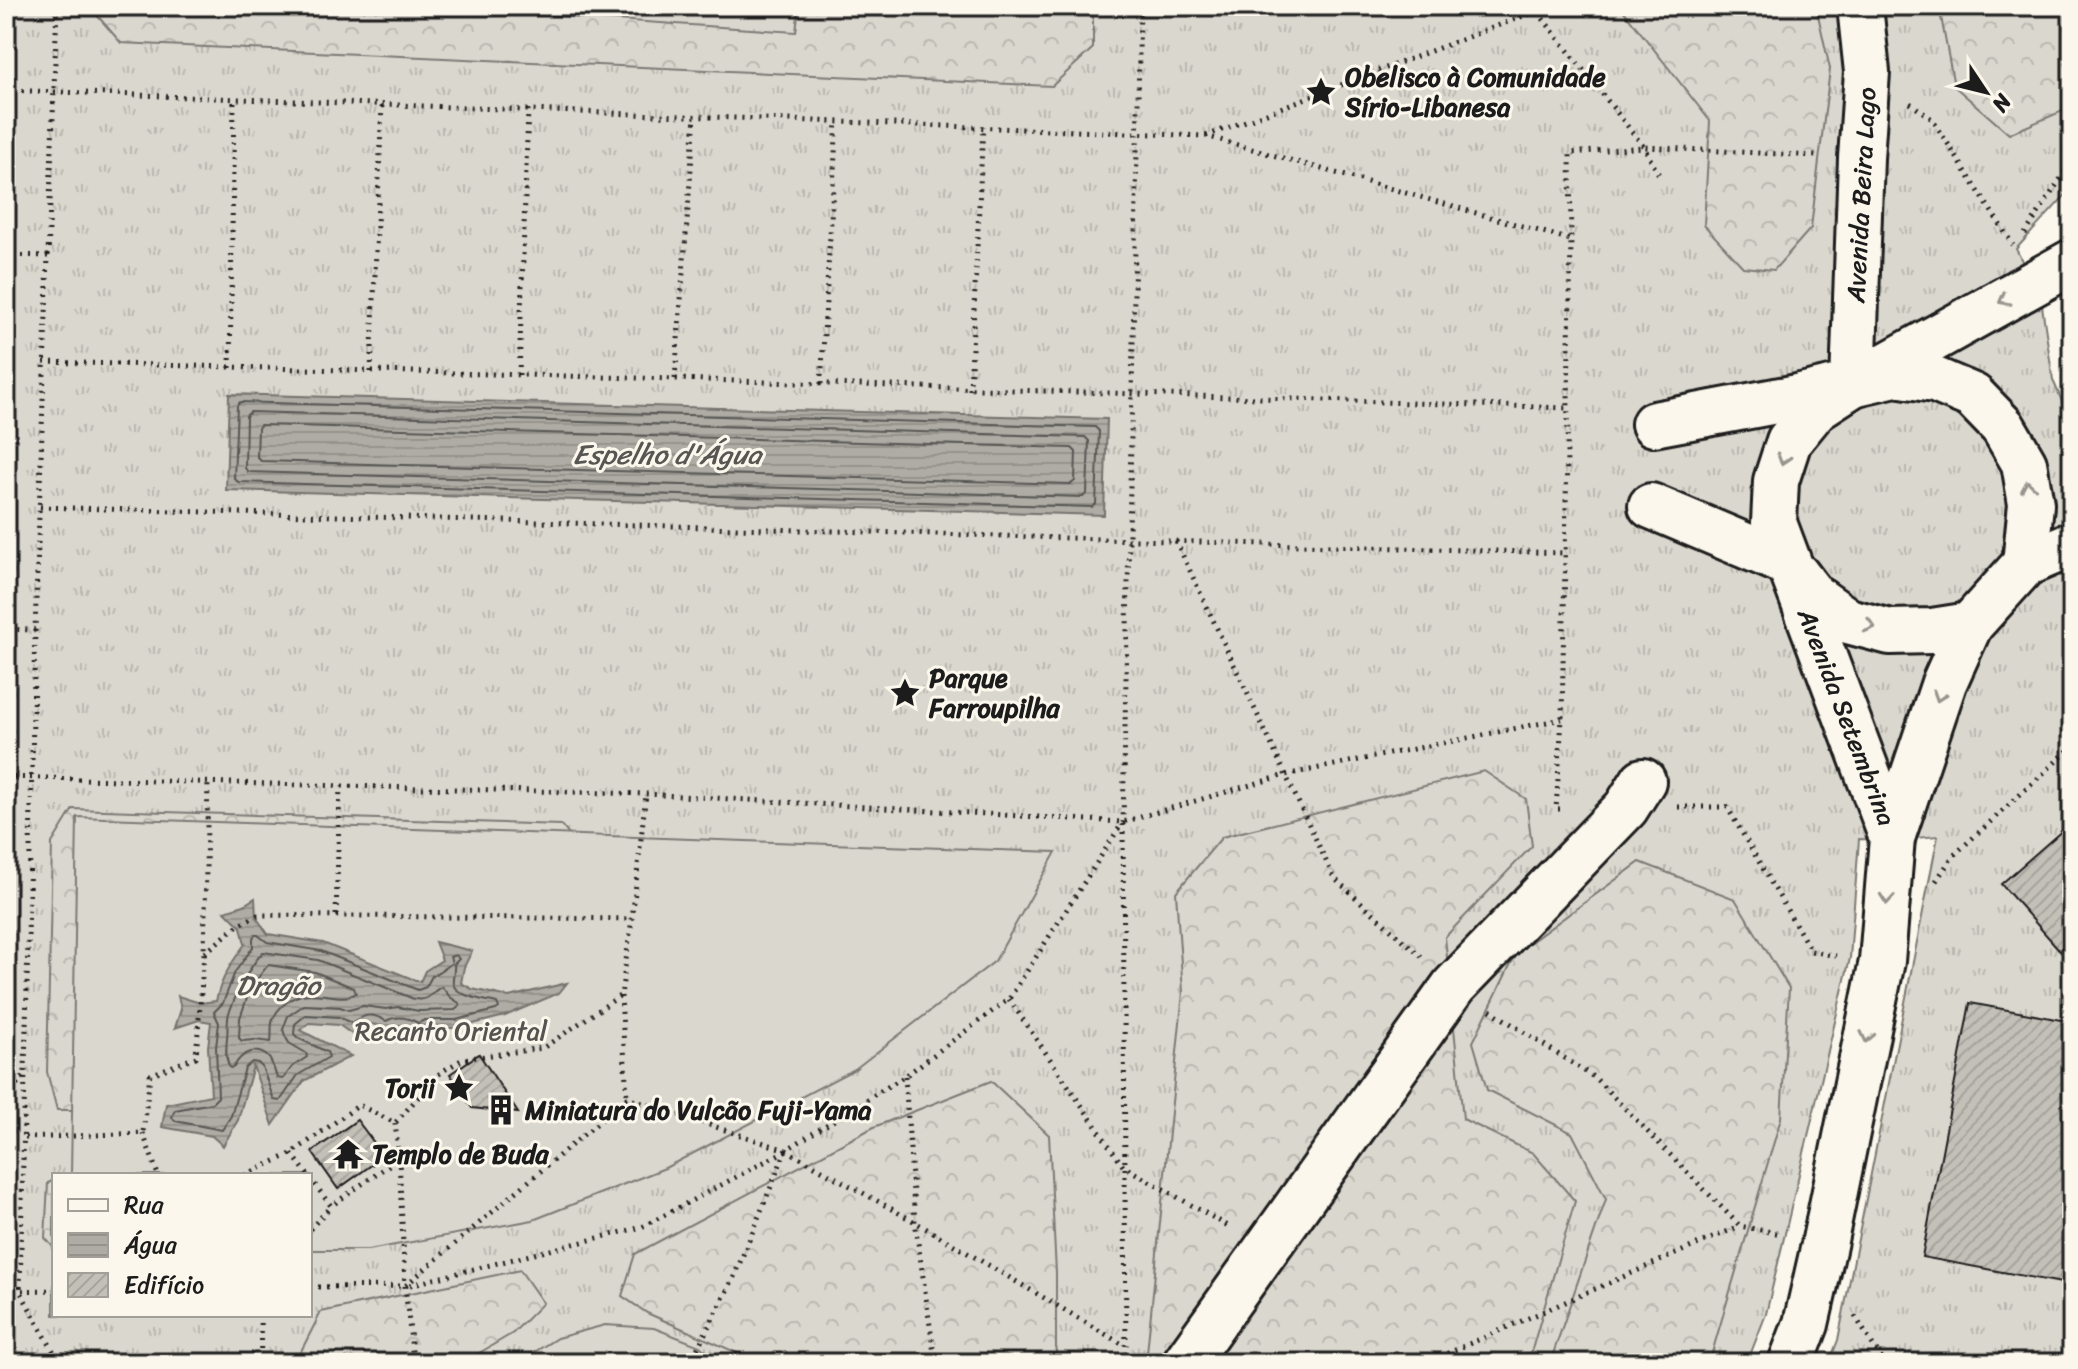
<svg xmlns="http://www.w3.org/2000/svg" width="2078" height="1369" viewBox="0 0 2078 1369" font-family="Sriracha,sans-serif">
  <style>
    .grass { fill: url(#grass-tufts); stroke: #7b7a75; stroke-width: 2; fill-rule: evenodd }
    .forest { fill: url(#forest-crowns); stroke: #7b7a75; stroke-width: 2 }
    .garden { fill: #dad7ce; stroke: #7b7a75; stroke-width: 2 }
    .water { fill: url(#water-rules); stroke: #74726e; stroke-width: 2 }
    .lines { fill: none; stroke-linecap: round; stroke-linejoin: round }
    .shore { stroke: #575653; stroke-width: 2 }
    .building { fill: url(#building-hatch); stroke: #1c1c1c; stroke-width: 2 }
    .minor-casing { stroke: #1c1c1c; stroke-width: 50 }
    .path { stroke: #1c1c1c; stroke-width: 5; stroke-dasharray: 2 6; stroke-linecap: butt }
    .minor { stroke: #fbf7ec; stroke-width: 44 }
    .oneway { stroke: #97948e }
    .labels { text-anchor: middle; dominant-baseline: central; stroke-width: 6; stroke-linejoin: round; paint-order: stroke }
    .poi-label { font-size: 26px; font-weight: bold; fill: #1c1c1c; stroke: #fbf7ec; text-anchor: start }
    .street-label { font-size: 26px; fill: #1c1c1c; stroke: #fbf7ec }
    .park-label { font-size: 26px; fill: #555451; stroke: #fbf7ec }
    .water-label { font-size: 28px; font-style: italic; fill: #575653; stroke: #fbf7ec }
  </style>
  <defs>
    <pattern id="grass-tufts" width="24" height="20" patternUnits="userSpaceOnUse" patternTransform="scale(2)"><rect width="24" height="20" fill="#dad7ce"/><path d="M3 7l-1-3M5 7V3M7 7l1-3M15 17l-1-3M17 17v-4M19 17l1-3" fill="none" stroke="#bab8b0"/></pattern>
    <pattern id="forest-crowns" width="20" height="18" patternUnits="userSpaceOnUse" patternTransform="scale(2)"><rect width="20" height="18" fill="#dad7ce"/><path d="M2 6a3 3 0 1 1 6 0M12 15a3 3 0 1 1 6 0" fill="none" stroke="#bab8b0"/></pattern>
    <pattern id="water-rules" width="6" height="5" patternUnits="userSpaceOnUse" patternTransform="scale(2)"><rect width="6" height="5" fill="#afaca5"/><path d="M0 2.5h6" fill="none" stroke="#96938d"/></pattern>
    <pattern id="building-hatch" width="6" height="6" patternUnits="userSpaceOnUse" patternTransform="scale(2)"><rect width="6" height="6" fill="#c3c0b8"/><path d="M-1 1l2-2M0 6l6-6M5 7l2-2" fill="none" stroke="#a7a49e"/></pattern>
  </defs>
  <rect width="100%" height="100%" fill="#fbf7ec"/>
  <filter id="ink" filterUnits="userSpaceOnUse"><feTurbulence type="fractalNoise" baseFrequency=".0125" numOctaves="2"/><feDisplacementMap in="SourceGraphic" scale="16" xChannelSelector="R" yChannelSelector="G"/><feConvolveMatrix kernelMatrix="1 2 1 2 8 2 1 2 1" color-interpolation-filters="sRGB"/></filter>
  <g filter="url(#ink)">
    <path class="grass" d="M6,6h2066v182l-56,61 25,50 12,81 19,45v938h-243l9,-23 100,-504 -47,4 -32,-1 -9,119 -84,356 -19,49h-1741zM54,1175h256v140h-256z"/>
    <g class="forest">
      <polygon points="89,6 405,6 796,32 799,6 1093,6 1093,48 1052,86 121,43"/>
      <polygon points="1620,6 1816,6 1830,69 1811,228 1774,270 1743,267 1704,225 1710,121"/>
      <polygon points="1939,6 2072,6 2072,107 2009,134 1954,86"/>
      <polygon points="1484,771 1526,799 1532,846 1445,937 1463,1119 1533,1153 1575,1201 1531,1353 1477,1363 1146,1363 1183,992 1176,892 1222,837"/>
      <polygon points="73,809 561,825 577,845 110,1110 57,1110 47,1072 52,843"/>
      <polygon points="1640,862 1735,899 1789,988 1781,1118 1709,1363 1550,1363 1606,1199 1572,1133 1487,1090 1473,1042 1516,953"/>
      <polygon points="991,1081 1049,1135 1056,1273 1056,1363 747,1363 742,1355 647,1313 622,1296 635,1254 874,1127"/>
      <polygon points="54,1180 54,1248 45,1238 48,1183"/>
      <polygon points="520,1270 543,1303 513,1333 476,1355 470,1363 295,1363 321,1312"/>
    </g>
    <g class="garden">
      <polygon points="77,817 1056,852 995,961 855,1069 665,1168 533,1220 368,1250 310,1250 310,1175 71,1175"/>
      <polygon points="605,1325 654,1328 700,1346 720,1363 517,1363 557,1338"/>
    </g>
    <g class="water">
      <polygon points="229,394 1107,419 1104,515 226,490"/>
      <path d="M255,898l1,19 12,17 55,9 97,39 5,-11 17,-11 -7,-18 37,9 -8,16 -3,16 11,6 37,8 58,-14 -8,10 -54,23 -48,12h-33l-2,10 -14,-12 -13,-1 -4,12 -14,-12 -14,-2 -7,14 -17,-12 -30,-2 -9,7 51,26 -47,25 -31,44 -20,-59 -15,54 -15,26 -11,-10 -50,-9 4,-23 45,-9 -3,-48 3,-25 -12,-2 -24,8 6,-19 -3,-13 22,7 16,-2c5,-23 16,-39 29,-57l-4,-17 -16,-16 19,-6z"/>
    </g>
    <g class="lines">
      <g class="shore">
        <polygon points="240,402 1095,427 1099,431 1096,504 1092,507 238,482 234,478 237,406"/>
        <polygon points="250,412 1085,437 1089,441 1087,493 1083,497 248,472 245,468 246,416"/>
        <polygon points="260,425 1072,448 1076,452 1075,481 1071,484 261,461 257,457 258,428"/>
        <path d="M255,935h3l9,7 54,9 97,39 8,-3 6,-11 20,-13 -2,-6 6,-2 3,4 -5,5c1,6 -2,14 -1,20 4,13 33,16 44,19l2,5 -3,2 -40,10h-31l-7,3c-11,-6 -21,-8 -32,-2 -15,-9 -22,-6 -35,2l-12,-6 -33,-2 -11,9 -1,10 4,4 29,14 2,5 -31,18 -18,26 -6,-1 -12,-33 -4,-4 -6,-1 -7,6 -14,48 -9,14 -47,-9 -3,-4 3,-7 37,-7 6,-6 -2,-50 3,-24 -5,-11 9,-9 12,-31 18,-25v-9z"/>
        <path d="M263,952l55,8 96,39c18,3 17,-9 28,-12l8,10 9,6 1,3 -5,4 -36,1 -21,-4 -12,2 -23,-3 -14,4 -9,-3 -36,-2 -16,11 -5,13 2,7 4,7 17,10 1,4 -15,10 -9,12 -6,-1c-2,-6 -4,-14 -8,-20 -13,-13 -29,-4 -35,9l-4,1c-5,-8 -4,-20 -3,-30 1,-8 0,-19 2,-25 9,-23 18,-43 34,-61z"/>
        <path d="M268,965l47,7 39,16 2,5c-17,12 -44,-10 -69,9 -7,5 -13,12 -15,21 -1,6 0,13 -1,19l-16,-2 -13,1 -3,-3 1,-20 7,-20 7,-15z"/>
      </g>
    </g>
    <g class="building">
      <polygon points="2072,822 2072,964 2001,884"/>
      <polygon points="1970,1003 2072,1022 2072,1285 1922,1257"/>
      <polygon points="479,1054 518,1113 472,1108 450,1074"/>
      <polygon points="357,1120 384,1156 338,1189 312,1152"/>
    </g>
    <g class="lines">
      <g class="minor-casing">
        <g id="minor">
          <polyline points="1853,384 1861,158 1867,72 1860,6"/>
          <polyline points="1654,424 1797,397 1895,374 1935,380 1973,396 2003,427 2024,463 2031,504 2025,564"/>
          <polyline points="1651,506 1789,564"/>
          <polyline points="1797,575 1813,596 1848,621 1890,632 1932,631 1970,625 2025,564 2072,544"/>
          <polyline points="1892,838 1944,683 1970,625"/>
          <polyline points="1185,1363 1454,986 1626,808 1643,781"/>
          <polyline points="1791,1363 1806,1324 1824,1245 1882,961 1892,838 1774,523 1776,481 1789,441 1816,408 1853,384 2072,262"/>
        </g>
      </g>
      <g class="path">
        <polyline points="1533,6 1644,147 1659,175"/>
        <polyline points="6,90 1206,136 1571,240"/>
        <polyline points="1910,103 1932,119 2013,245"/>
        <polyline points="1206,136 1550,6"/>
        <polyline points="2025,234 2072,161"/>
        <polyline points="6,255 48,256 35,630 6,629"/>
        <polyline points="48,256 57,6"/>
        <polyline points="44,362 675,379 1568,408"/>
        <polyline points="230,368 234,99"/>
        <polyline points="371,372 382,104"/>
        <polyline points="519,375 528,109"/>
        <polyline points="675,379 695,116"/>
        <polyline points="821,384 837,121"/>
        <polyline points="970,390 983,126"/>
        <polyline points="40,507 1565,553"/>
        <polyline points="1176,541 1334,878 1422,957"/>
        <polyline points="35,630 20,1291 60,1363"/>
        <polyline points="6,777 646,794 1123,822 1285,775 1562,719"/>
        <polyline points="1678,807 1727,807 1811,951 1836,956"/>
        <polyline points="1560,809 1556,809 1562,719 1571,240 1570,153 1644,147 1816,156"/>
        <polyline points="1123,824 1126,1363"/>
        <polyline points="1936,881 1953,856 2072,747"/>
        <polyline points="336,915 340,786"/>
        <polyline points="205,953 238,925 258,915 632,919"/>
        <polyline points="621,996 627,1098"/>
        <polyline points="1009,999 1123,1166 1228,1226"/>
        <polyline points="1490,1010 1595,1078 1740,1226 1781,1234"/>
        <polyline points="905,1076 915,1222 934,1353 943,1363"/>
        <polyline points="6,1096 25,1075"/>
        <polyline points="143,1133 158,1175"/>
        <polyline points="25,1138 143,1133 150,1075 196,1057 204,954 208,782"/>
        <polyline points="786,1150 915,1222 1124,1345"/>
        <polyline points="292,1154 308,1175"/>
        <polyline points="399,1158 405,1286 413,1360 418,1363"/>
        <polyline points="245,1175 291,1154 359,1105 395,1123 441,1072 463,1059 543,1048 621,995 632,919 646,794"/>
        <polyline points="310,1178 331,1206 399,1158 395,1123"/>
        <polyline points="310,1229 331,1206"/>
        <polyline points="410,1285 642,1227 785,1151"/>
        <polyline points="310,1287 405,1286 627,1098 786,1150 905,1076 1009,999 1123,822 1140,6"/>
        <polyline points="6,1291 54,1290"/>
        <polyline points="260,1315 261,1363"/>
        <polyline points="1855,1316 1884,1363"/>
        <polyline points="590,1363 592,1363"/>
        <polyline points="690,1363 734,1277 786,1150"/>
        <polyline points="1425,1363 1740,1226"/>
      </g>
      <use href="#minor" class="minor"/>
    </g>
    <defs><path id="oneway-chevron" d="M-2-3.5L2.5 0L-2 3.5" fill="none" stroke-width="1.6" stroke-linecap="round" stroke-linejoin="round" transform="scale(2)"/></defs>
    <g class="oneway">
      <use href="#oneway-chevron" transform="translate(2004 300) rotate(151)"/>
      <use href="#oneway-chevron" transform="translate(1783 459) rotate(108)"/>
      <use href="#oneway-chevron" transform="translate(2028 486) rotate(-99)"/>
      <use href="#oneway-chevron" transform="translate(1870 626) rotate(15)"/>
      <use href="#oneway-chevron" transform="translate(1939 696) rotate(108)"/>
      <use href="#oneway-chevron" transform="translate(1887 899) rotate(95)"/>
      <use href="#oneway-chevron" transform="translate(1867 1037) rotate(102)"/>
    </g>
  </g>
  <defs>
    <g id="sight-bare" transform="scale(2.4)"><path d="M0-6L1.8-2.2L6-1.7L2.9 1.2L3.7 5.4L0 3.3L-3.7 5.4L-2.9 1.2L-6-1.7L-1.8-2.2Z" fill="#1c1c1c" stroke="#fbf7ec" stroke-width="2.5" paint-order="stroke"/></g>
    <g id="building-bare" transform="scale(2.4)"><path d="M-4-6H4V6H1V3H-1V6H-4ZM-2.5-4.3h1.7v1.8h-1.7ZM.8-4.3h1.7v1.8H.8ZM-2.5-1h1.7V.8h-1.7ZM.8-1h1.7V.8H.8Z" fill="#1c1c1c" stroke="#fbf7ec" stroke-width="2.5" paint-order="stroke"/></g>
    <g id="temple-bare" transform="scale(2.4)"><path d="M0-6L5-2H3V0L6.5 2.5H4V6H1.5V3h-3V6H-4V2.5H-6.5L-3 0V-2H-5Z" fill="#1c1c1c" stroke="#fbf7ec" stroke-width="2.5" paint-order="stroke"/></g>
  </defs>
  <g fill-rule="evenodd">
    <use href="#sight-bare" x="1321" y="92"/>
    <use href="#sight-bare" x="905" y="693"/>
    <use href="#sight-bare" x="459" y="1088"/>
    <use href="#building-bare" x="501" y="1110"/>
    <use href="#temple-bare" x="348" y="1154"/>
  </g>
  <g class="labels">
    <g class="poi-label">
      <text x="1345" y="77">Obelisco à Comunidade<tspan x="1345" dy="30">Sírio-Libanesa</tspan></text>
      <text x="929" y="678">Parque<tspan x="929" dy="30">Farroupilha</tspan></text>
      <text x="435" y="1088" text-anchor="end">Torii</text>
      <text x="525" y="1110">Miniatura do Vulcão Fuji-Yama</text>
      <text x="372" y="1154">Templo de Buda</text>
    </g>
    <g class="street-label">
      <text transform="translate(1861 195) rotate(-87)">Avenida Beira Lago</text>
      <text transform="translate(1847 717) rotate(69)">Avenida Setembrina</text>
    </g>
    <g class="park-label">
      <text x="451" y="1031">Recanto Oriental</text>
    </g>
    <g class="water-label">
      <text x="667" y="454">Espelho d'Água</text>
      <text x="278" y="985">Dragão</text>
    </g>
  </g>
  <rect width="2078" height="1369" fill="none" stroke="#fbf7ec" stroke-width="32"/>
  <rect x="16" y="16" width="2046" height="1337" fill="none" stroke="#1c1c1c" stroke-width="3" filter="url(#ink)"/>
  <rect x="52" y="1173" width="260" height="144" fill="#fbf7ec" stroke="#a29f99" stroke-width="2"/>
  <rect x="68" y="1199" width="40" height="12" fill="#fbf7ec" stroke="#a29f99" stroke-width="2"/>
  <text x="124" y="1213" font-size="24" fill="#1c1c1c">Rua</text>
  <rect x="68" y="1233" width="40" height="24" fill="url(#water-rules)" stroke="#a29f99" stroke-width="2"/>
  <text x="124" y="1253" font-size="24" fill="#1c1c1c">Água</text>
  <rect x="68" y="1273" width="40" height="24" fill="url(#building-hatch)" stroke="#a29f99" stroke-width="2"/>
  <text x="124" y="1293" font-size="24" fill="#1c1c1c">Edifício</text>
  <g transform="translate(1986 92) rotate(125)" stroke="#fbf7ec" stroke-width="6" paint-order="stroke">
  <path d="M0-6L14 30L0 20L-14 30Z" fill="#1c1c1c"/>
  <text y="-12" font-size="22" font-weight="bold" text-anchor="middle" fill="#1c1c1c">N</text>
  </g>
</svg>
